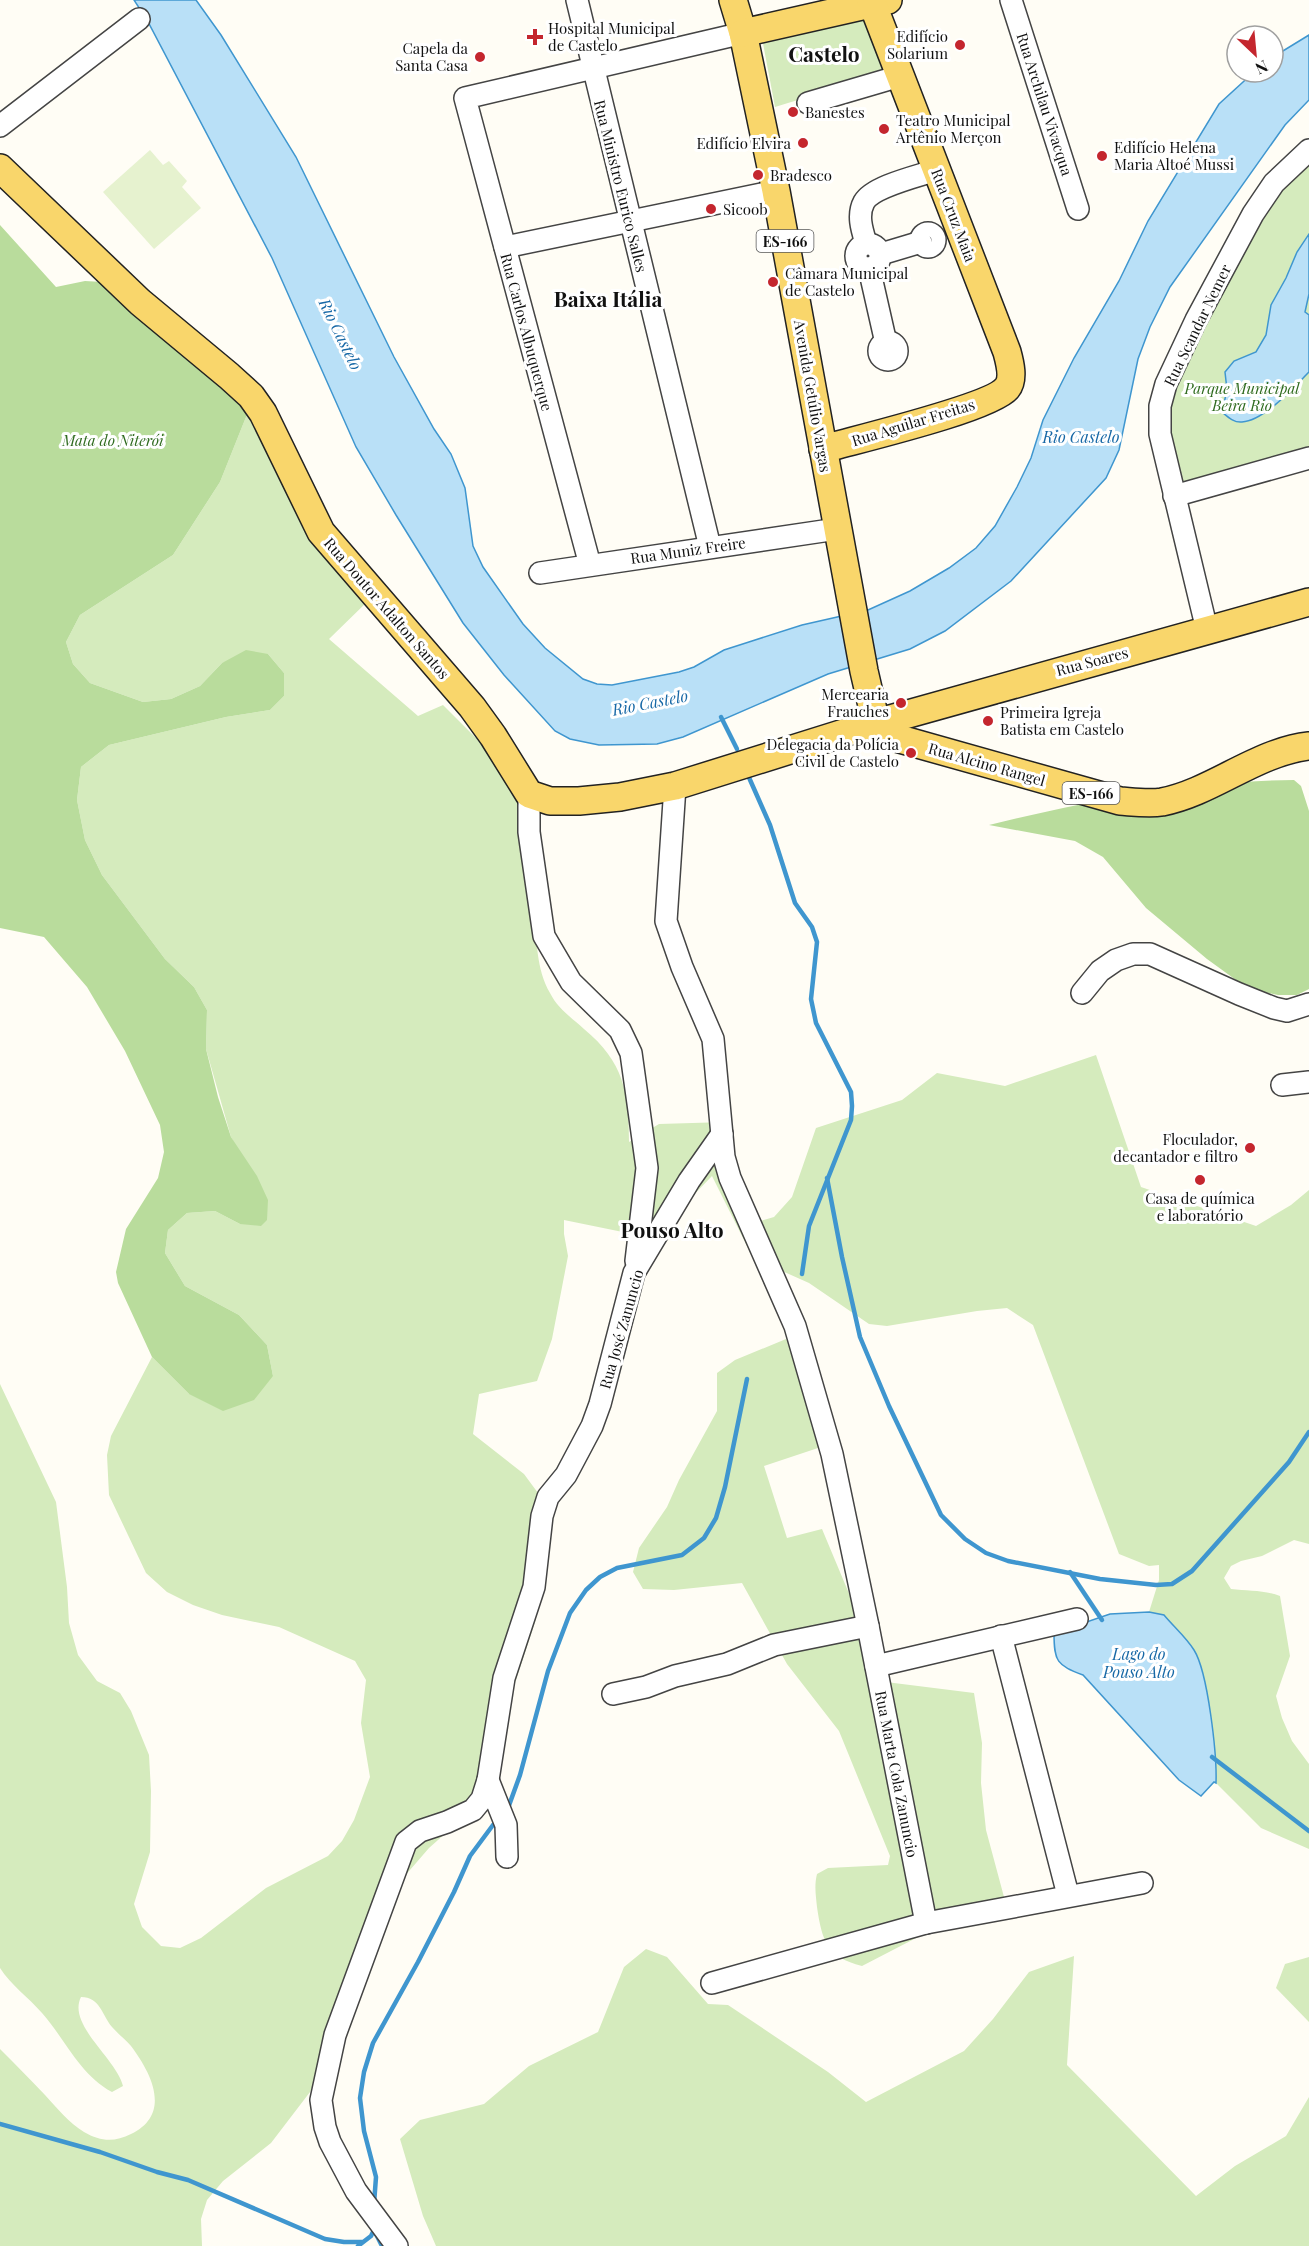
<svg xmlns="http://www.w3.org/2000/svg" width="1309" height="2246" viewBox="0 0 1309 2246" font-family="'Playfair Display',serif">
  <style>
    .green { fill: #d5ebbd }
    .forest { fill: #b9dc9c }
    .pitch { fill: #e6f2cf }
    .water { fill: #b9e0f7; stroke: #3f96cf; stroke-width: 1.5 }
    .lines { fill: none; stroke-linecap: round; stroke-linejoin: round }
    .stream { stroke: #3f96cf; stroke-width: 4.5 }
    .minor-casing { stroke: #444; stroke-width: 24 }
    .major-casing { stroke: #222; stroke-width: 30 }
    .minor { stroke: #fff; stroke-width: 21 }
    .major { stroke: #f9d66b; stroke-width: 27 }
    .poi-dot { fill: #c4262e; stroke: #fff; stroke-width: 2 }
    .labels { text-anchor: middle; dominant-baseline: central; stroke-width: 6; stroke-linejoin: round; paint-order: stroke }
    .shield { fill: #fff; stroke: #585858; stroke-width: 1.5 }
    .shield-label { font-size: 14px; font-weight: bold; fill: #111 }
    .poi-label { font-size: 15px; fill: #111; stroke: #fff; text-anchor: start }
    .street-label { font-size: 15px; fill: #111; stroke: #fff }
    .park-label { font-size: 15px; font-style: italic; fill: #2f6b1f; stroke: #fff }
    .water-label { font-size: 16px; font-style: italic; fill: #1768a6; stroke: #fff }
    .district-label { font-size: 21px; font-weight: bold; fill: #111; stroke: #fff }
  </style>
  <rect width="100%" height="100%" fill="#fffdf5"/>
  <g class="green">
    <polygon points="867,16 889,72 775,107 762,38"/>
    <polygon points="1309,162 1309,447 1176,487 1159,421 1202,326 1281,189"/>
    <path d="M250,407l119,193 -40,39 89,77 25,-11 36,36 34,53 9,19c4,33 8,66 12,100 3,27 2,56 16,80 8,16 21,24 34,36 40,33 45,64 45,113l30,-18 67,-2 11,65 20,35 17,-5 18,-20 24,-69 86,-28 35,-27 68,13 91,-31 45,132 115,39 35,-21 18,-15v354l-15,-4 -32,16 -21,5 -10,5 -7,12 7,11c17,2 34,1 49,7l10,60 -14,40 6,22 10,23 17,23v85l-48,-21 -45,-45c1,-28 -8,-111 -22,-133 -8,-13 -21,-24 -30,-35l-15,-3 10,-32v-15l-10,1 -30,-12 -86,-229 -26,-17 -30,3 -90,15 -18,-2 -60,-41 -56,-25 -41,-82 -60,62 -88,-18v14l4,22 -16,83 -15,42 -58,13 -6,40 51,40 14,19 -2,126 -53,161v20l-54,48 -45,52 -44,125 -30,67 -39,51 -48,38 -16,19 -6,19 1,27h-202v-197c15,15 30,30 45,46 12,13 24,28 39,37 17,10 31,10 47,2 41,-20 21,-60 0,-88 -6,-7 -13,-12 -19,-19 -10,-12 -12,-30 -31,-30 -14,28 35,61 42,89l-11,6c-32,-17 -47,-53 -70,-79 -14,-16 -31,-28 -42,-45v-584l56,118 11,85 2,36 9,32 19,26 23,12 11,18 18,44 2,36 -1,61 -16,52 8,23 19,19 19,2 21,-10 65,-50 62,-32 14,-15 12,-21 16,-43 -9,-54 5,-43 -11,-19 -76,-34 -57,-12 -29,-10 -26,-13 -21,-19 -37,-78 -2,-40 4,-19 41,-79 37,37 84,-18 -6,-31 -28,-30 -54,-29 -20,-33 3,-23 19,-17 28,-2 25,13 -1,-72 -8,-15 -25,-88 1,-39 -13,-23 -29,-28 -63,-84 -17,-35 -8,-40 4,-33 28,-22 117,-28 44,-7 14,-14v-23l-16,-19 -46,9 -22,23 -29,13 -28,3 -53,-19 -17,-19 -7,-22 14,-27 93,-60 47,-73z"/>
    <path d="M786,1339l24,37 14,70 -60,20 23,72 35,-9 64,153 88,11 8,50 -1,40 5,47 18,67 -60,17 -26,23 -56,29c-35,-9 -40,-25 -45,-59 -1,-11 -3,-21 0,-33l11,-6 60,-3 2,-9 -51,-125 -52,-67 -45,-81 -68,7 -31,-1 -10,-17 6,-24 28,-41 12,-27 38,-69v-38l18,-13z"/>
    <polygon points="646,1949 667,1957 708,2004 728,2005 828,2072 866,2102 964,2051 993,2019 1029,1972 1074,1956 1067,2065 1196,2196 1235,2166 1286,2136 1309,2097 1309,2246 436,2246 423,2216 400,2139 420,2120 484,2104 529,2066 598,2032 624,1967"/>
    <polygon points="1309,1957 1309,2022 1276,1988 1285,1964"/>
  </g>
  <g class="forest">
    <polygon points="0,225 56,287 85,281 102,282 250,407 220,482 173,555 80,615 66,642 73,664 90,683 143,702 171,699 200,686 222,663 246,650 268,654 284,673 284,696 270,710 226,717 109,745 81,767 77,800 85,840 102,875 165,959 194,987 207,1010 206,1049 218,1097 231,1137 257,1176 268,1200 267,1220 261,1226 240,1224 215,1211 187,1213 168,1230 165,1253 185,1286 239,1315 267,1345 273,1376 254,1400 223,1411 189,1394 152,1357 118,1283 116,1272 126,1229 158,1178 164,1152 160,1125 125,1051 87,987 44,937 0,928"/>
    <path d="M1294,780l7,6 8,25v178l-12,6h-19l-31,-7 -40,-29 -61,-51 -43,-51 -28,-16 -86,-16c98,-24 204,-44 305,-45z"/>
  </g>
  <polygon class="pitch" points="150,150 163,165 169,161 187,181 182,187 201,208 154,249 103,192"/>
  <g class="water">
    <polygon points="134,0 196,0 221,35 296,157 394,357 434,429 451,454 465,488 473,546 483,567 523,624 545,648 583,679 597,684 612,685 679,672 694,667 724,650 752,641 802,625 868,610 910,591 949,568 976,548 995,526 1017,487 1031,458 1043,420 1074,358 1119,281 1148,221 1219,104 1254,72 1273,72 1273,57 1309,35 1309,100 1285,125 1170,287 1150,327 1138,359 1119,450 1106,478 1011,581 945,631 910,649 828,674 683,737 657,744 599,745 570,739 555,731 504,675 463,623 396,515 356,447 272,258 147,20"/>
    <path d="M1309,234v60l-4,18 4,3v57c-15,15 -45,49 -67,50 -8,1 -14,-5 -20,-10l5,-22 -2,-18 9,-11 22,-9 10,-17 5,-30 15,-27 11,-26z"/>
    <path d="M1149,1612l15,3c9,11 22,22 30,35 14,22 23,105 22,133l-2,-1 -13,14 -22,-16 -96,-105c-26,-10 -29,-13 -29,-42l56,-19z"/>
  </g>
  <g class="lines">
    <g class="stream">
      <polyline points="721,717 737,749"/>
      <polyline points="747,773 770,825 795,903 812,927 817,942 811,999 816,1023 851,1092 852,1106 851,1120 809,1226 802,1274"/>
      <polyline points="827,1178 842,1257 860,1337 889,1406 941,1515 965,1539 986,1553 1008,1561 1100,1579 1156,1585 1172,1584 1192,1571 1289,1462 1309,1432"/>
      <polyline points="1070,1572 1102,1620"/>
      <polyline points="1212,1757 1309,1831"/>
      <polyline points="507,1811 520,1775 548,1671 570,1613 586,1590 600,1577 617,1568 682,1555 704,1538 716,1518 725,1487 747,1379"/>
      <polyline points="0,2124 100,2152 157,2172 188,2180 325,2239 344,2242 362,2242"/>
      <polyline points="374,2204 376,2177 364,2131 360,2098 364,2072 373,2043 418,1962 454,1892 470,1856 493,1825"/>
      <polyline points="373,2228 382,2246"/>
      <polyline points="358,2246 371,2236 373,2232"/>
    </g>
    <g class="minor-casing">
      <g id="minor">
        <polyline points="577,0 710,547"/>
        <polyline points="1011,0 1078,209"/>
        <polyline points="808,103 900,76"/>
        <polyline points="0,126 139,19"/>
        <circle cx="928" cy="240" r="7"/>
        <path d="M866,243c-4,-13 -9,-28 -2,-41 9,-16 55,-26 72,-32"/>
        <circle cx="868" cy="256" r="12"/>
        <polyline points="505,247 776,191"/>
        <polyline points="881,254 921,242"/>
        <polyline points="869,268 886,343"/>
        <circle cx="888" cy="351" r="9"/>
        <polyline points="1174,496 1309,458"/>
        <polyline points="590,565 465,98 743,33"/>
        <polyline points="540,573 837,529"/>
        <polyline points="1207,630 1160,434 1160,406 1166,384 1196,320 1253,214 1274,183 1309,150"/>
        <polyline points="675,786 666,921 682,967 713,1039 724,1157 730,1178 795,1326 832,1454 868,1626 926,1923"/>
        <polyline points="529,794 529,832 544,936 571,982 620,1030 631,1053 647,1168 636,1261"/>
        <polyline points="1082,993 1100,971 1116,960 1133,954 1150,954 1239,994 1274,1008 1287,1011 1309,1004"/>
        <polyline points="1282,1085 1309,1082"/>
        <polyline points="1001,1636 1068,1895"/>
        <polyline points="876,1666 1077,1619"/>
        <polyline points="613,1694 646,1687 675,1676 727,1664 774,1645 868,1626"/>
        <polyline points="488,1780 506,1825 507,1857"/>
        <polyline points="712,1983 926,1923 1142,1883"/>
        <polyline points="397,2246 356,2191 330,2142 325,2127 321,2100 335,2035 406,1842 420,1831 447,1822 473,1810 482,1799 488,1780 504,1678 534,1587 542,1516 548,1497 566,1475 592,1426 600,1404 634,1273 689,1181 722,1134"/>
      </g>
    </g>
    <g class="major-casing">
      <g id="major">
        <path d="M733,0l10,33 33,158 88,480 12,52 6,11 238,67c14,1 28,3 42,1 51,-10 94,-50 147,-56"/>
        <polyline points="743,33 888,0"/>
        <polyline points="0,168 140,302 229,376 251,396 263,413 321,532 472,707 493,736 529,794 550,801 579,801 620,797 675,786 876,723 1309,602"/>
        <path d="M823,449c31,-9 168,-41 184,-61 7,-9 3,-25 0,-36l-136,-352"/>
      </g>
    </g>
    <use href="#minor" class="minor"/>
    <use href="#major" class="major"/>
  </g>
  <g class="poi-dot">
    <path d="M532 28h6v6h6v6h-6v6h-6v-6h-6v-6h6z"/>
    <circle cx="960" cy="45" r="6"/>
    <circle cx="480" cy="57" r="6"/>
    <circle cx="793" cy="112" r="6"/>
    <circle cx="884" cy="129" r="6"/>
    <circle cx="803" cy="143" r="6"/>
    <circle cx="1102" cy="156" r="6"/>
    <circle cx="758" cy="175" r="6"/>
    <circle cx="711" cy="209" r="6"/>
    <circle cx="773" cy="282" r="6"/>
    <circle cx="901" cy="703" r="6"/>
    <circle cx="988" cy="721" r="6"/>
    <circle cx="911" cy="753" r="6"/>
    <circle cx="1250" cy="1148" r="6"/>
    <circle cx="1200" cy="1180" r="6"/>
  </g>
  <g class="labels">
    <g class="shield">
      <rect x="756.5" y="230" width="57" height="22" rx="4.5"/>
      <rect x="1062.5" y="782" width="57" height="22" rx="4.5"/>
    </g>
    <g class="shield-label">
      <text x="785" y="241">ES-166</text>
      <text x="1091" y="793">ES-166</text>
    </g>
    <g class="poi-label">
      <text x="548" y="28">Hospital Municipal<tspan x="548" dy="17">de Castelo</tspan></text>
      <text x="948" y="36" text-anchor="end">Edifício<tspan x="948" dy="17">Solarium</tspan></text>
      <text x="468" y="48" text-anchor="end">Capela da<tspan x="468" dy="17">Santa Casa</tspan></text>
      <text x="805" y="112">Banestes</text>
      <text x="896" y="120">Teatro Municipal<tspan x="896" dy="17">Artênio Merçon</tspan></text>
      <text x="791" y="143" text-anchor="end">Edifício Elvira</text>
      <text x="1114" y="147">Edifício Helena<tspan x="1114" dy="17">Maria Altoé Mussi</tspan></text>
      <text x="770" y="175">Bradesco</text>
      <text x="723" y="209">Sicoob</text>
      <text x="785" y="273">Câmara Municipal<tspan x="785" dy="17">de Castelo</tspan></text>
      <text x="889" y="694" text-anchor="end">Mercearia<tspan x="889" dy="17">Frauches</tspan></text>
      <text x="1000" y="712">Primeira Igreja<tspan x="1000" dy="17">Batista em Castelo</tspan></text>
      <text x="899" y="744" text-anchor="end">Delegacia da Polícia<tspan x="899" dy="17">Civil de Castelo</tspan></text>
      <text x="1238" y="1139" text-anchor="end">Floculador,<tspan x="1238" dy="17">decantador e filtro</tspan></text>
      <text x="1200" y="1198" text-anchor="middle">Casa de química<tspan x="1200" dy="17">e laboratório</tspan></text>
    </g>
    <g class="street-label">
      <text transform="translate(1045 104) rotate(72)">Rua Archilau Vivacqua</text>
      <text transform="translate(621 186) rotate(76)">Rua Ministro Eurico Salles</text>
      <text transform="translate(954 215) rotate(69)">Rua Cruz Maia</text>
      <text transform="translate(1197 325) rotate(-64)">Rua Scandar Nemer</text>
      <text transform="translate(527 332) rotate(75)">Rua Carlos Albuquerque</text>
      <text transform="translate(813 396) rotate(80)">Avenida Getúlio Vargas</text>
      <text transform="translate(913 422) rotate(-17)">Rua Aguilar Freitas</text>
      <text transform="translate(688 550) rotate(-8)">Rua Muniz Freire</text>
      <text transform="translate(387 608) rotate(49)">Rua Doutor Adalton Santos</text>
      <text transform="translate(1092 661) rotate(-15)">Rua Soares</text>
      <text transform="translate(987 764) rotate(16)">Rua Alcino Rangel</text>
      <text transform="translate(621 1329) rotate(-74)">Rua José Zanuncio</text>
      <text transform="translate(897 1774) rotate(79)">Rua Marta Cola Zanuncio</text>
    </g>
    <g class="park-label">
      <text x="1242" y="388">Parque Municipal<tspan x="1242" dy="17">Beira Rio</tspan></text>
      <text x="113" y="440">Mata do Niterói</text>
    </g>
    <g class="water-label">
      <text transform="translate(341 334) rotate(64)">Rio Castelo</text>
      <text x="1081" y="436">Rio Castelo</text>
      <text transform="translate(650 702) rotate(-11)">Rio Castelo</text>
      <text x="1139" y="1653">Lago do<tspan x="1139" dy="18">Pouso Alto</tspan></text>
    </g>
    <g class="district-label">
      <text x="824" y="53">Castelo</text>
      <text x="608" y="298">Baixa Itália</text>
      <text x="672" y="1229">Pouso Alto</text>
    </g>
  </g>
  <g transform="translate(1255 54) rotate(154)"><circle r="28" fill="#ffffff" stroke="#a0a0a0" stroke-width="1.5"/>
  <path d="M0-4.5L10 22L0 15L-10 22Z" fill="#c4262e"/>
  <text y="-9" font-size="16" font-weight="bold" text-anchor="middle" fill="#111111">N</text>
  </g>
</svg>
